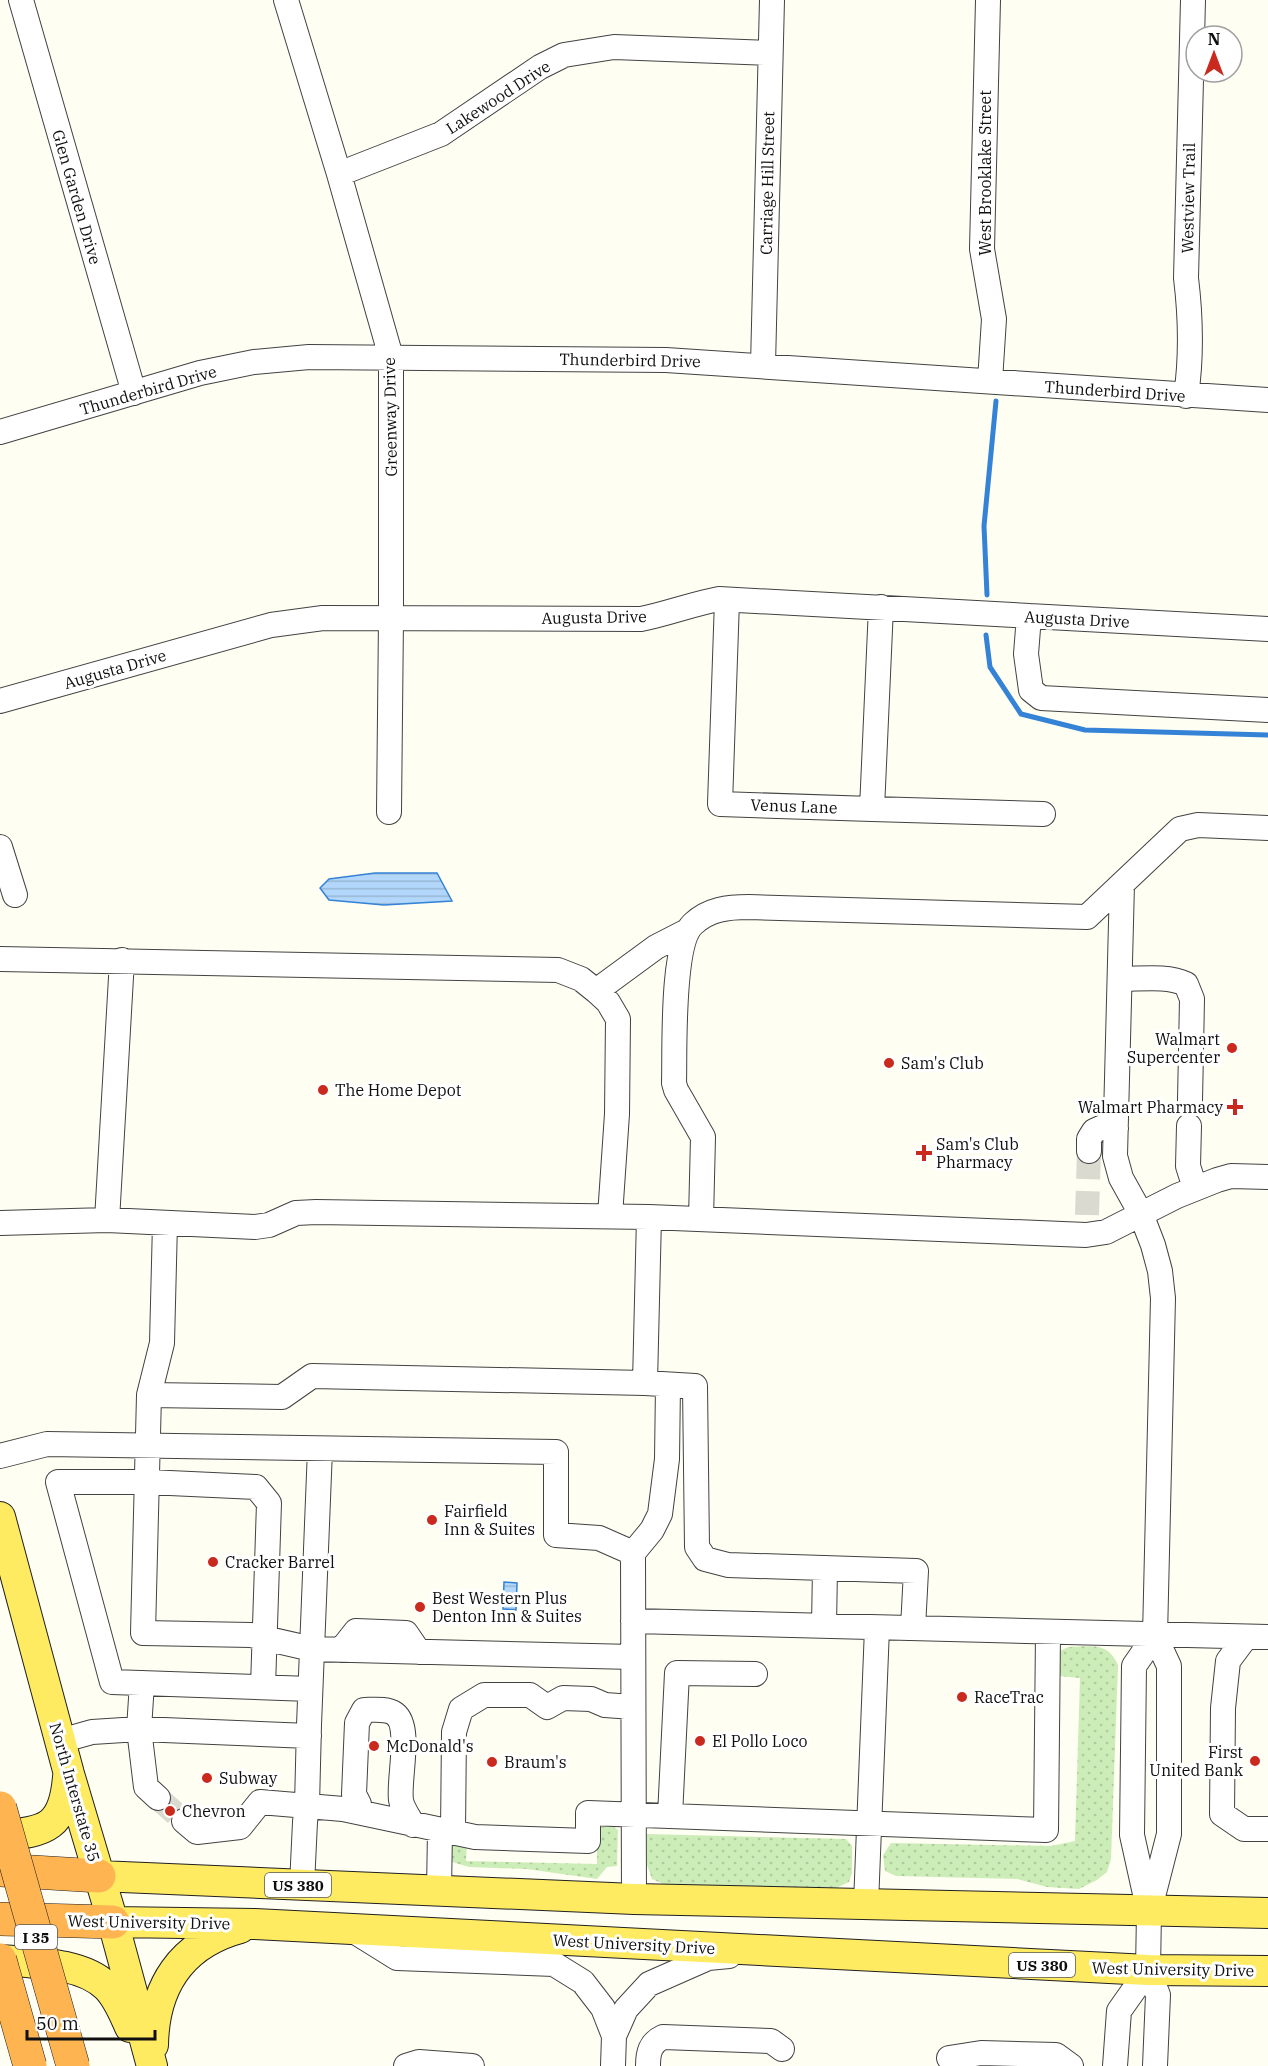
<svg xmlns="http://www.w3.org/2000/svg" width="1268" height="2066" viewBox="0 0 1268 2066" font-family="'IBM Plex Serif',serif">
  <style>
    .grass { fill: url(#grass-dots) }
    .water { fill: url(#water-rules); stroke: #3483d6; stroke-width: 1.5 }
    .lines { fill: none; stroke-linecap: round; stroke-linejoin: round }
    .stream { stroke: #3483d6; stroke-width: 5 }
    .minor-tunnel { stroke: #dbdad0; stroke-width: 24; stroke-dasharray: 24 12; stroke-linecap: butt }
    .minor-casing { stroke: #424242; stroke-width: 26 }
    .major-casing { stroke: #202020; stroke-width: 32 }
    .highway-casing { stroke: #202020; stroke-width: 34 }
    .minor { stroke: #fff; stroke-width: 24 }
    .major { stroke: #ffeb62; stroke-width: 30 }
    .highway { stroke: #fdb451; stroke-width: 33 }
    .highway-bridge-casing { stroke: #202020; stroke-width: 34; stroke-linecap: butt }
    .highway-bridge { stroke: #fdb451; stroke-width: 33 }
    .poi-dot { fill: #ca291d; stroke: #fff; stroke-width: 2 }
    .labels { text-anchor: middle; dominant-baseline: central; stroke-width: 6; stroke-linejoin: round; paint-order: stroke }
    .shield { fill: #fff; stroke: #575757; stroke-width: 1.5 }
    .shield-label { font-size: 15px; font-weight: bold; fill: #0f0f0f }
    .street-label { font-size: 16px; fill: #0f0f0f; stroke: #fff }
    .poi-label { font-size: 16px; fill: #0f0f0f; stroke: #fff; text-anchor: start }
  </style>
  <defs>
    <pattern id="grass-dots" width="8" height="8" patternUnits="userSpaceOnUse" patternTransform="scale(1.5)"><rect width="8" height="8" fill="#cdedb8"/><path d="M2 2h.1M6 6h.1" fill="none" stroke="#afca9d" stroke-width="1.8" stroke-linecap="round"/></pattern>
    <pattern id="water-rules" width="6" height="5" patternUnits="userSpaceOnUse" patternTransform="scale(1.5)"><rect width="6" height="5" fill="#b2d7fa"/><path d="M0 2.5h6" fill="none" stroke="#98b7d5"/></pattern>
  </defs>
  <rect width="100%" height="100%" fill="#fffef2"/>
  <path class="grass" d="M1068,1647c24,0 39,-6 50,18l-7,194 -4,13 -10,8 -18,9 -32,-2 -30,-8 -121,-3 -11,-5 -2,-16 8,-12 160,3 24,-5 5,-163 -21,-2 1,-25z
    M599,1827h15l4,3 -1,36 -10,1 -10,12 -70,-10 -58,-2 -17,-5 -4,-7v-11l19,-3 -1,20 131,3v-35z
    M647,1834l199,5 6,7v27l-3,9 -13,6 -168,-2 -16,-7 -5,-14z"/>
  <path class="water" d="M375,873h62l15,28 -68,4 -55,-5 -9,-12 9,-9z
    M504,1582l13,1 -1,27 -13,-1z"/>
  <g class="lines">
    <path class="stream" d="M987,595l-3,-69 12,-125
      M986,635l4,32 31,47 64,16 183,5"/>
    <path class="minor-tunnel" d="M1087,1215l2,-64
      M158,1798l26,23"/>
    <defs>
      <path id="minor" d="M21,0l113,393
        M286,0l53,174 52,183v261l-2,194
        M988,0l-6,249 12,70 -4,62
        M339,174l102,-40 99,-67 24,-12 50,-8 156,6
        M763,365l9,-365
        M1186,396c6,-41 5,-77 0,-118l7,-278
        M0,432l200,-59 54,-11 55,-5 357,3 602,40
        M727,600l-7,204 152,5 9,-202
        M1029,616l-3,38 5,36 10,8 227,12
        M0,701l271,-76 52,-7 318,1c26,-5 51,-15 78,-20l549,30
        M872,809l171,5
        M0,847l15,48
        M1122,884l-7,272 6,22 20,36 12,31 7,26 3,27 -8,338 14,30v168l-20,78
        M0,959l558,11 23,9 15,12 12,11 10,17 -1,95 -7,102
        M1121,979c20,0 46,-4 65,5l6,15 -2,102
        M596,991l60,-44 31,-16
        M1189,1126l-1,40 7,22
        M1089,1151v-12l5,-8 9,-4 13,1
        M649,1217l-4,166 50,3 2,161 8,12 23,6 188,6 -3,57
        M701,1219l2,-82 -27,-47 -2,-7c1,-32 -3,-139 19,-159 16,-15 35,-17 56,-17l338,10 93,-88 18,-4 70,3
        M107,1220l15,-260
        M0,1223l107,-3 148,7 14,-2 27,-12 20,-1 333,5 437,18 20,-3 71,-36 40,-16 14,-4 37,1
        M165,1223l-3,120 -13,52 -6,238 108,2 61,14 321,8
        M149,1395l133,2 30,-21 333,7
        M0,1456l47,-12 509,8v83l43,3 34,15
        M633,1621l635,16
        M824,1626l1,-58
        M1246,1637l-18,24 -5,47 -1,106 22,15h24
        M341,1650l15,-19 50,2 13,19
        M142,1683l-3,46 7,58 12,11
        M263,1687l6,-184 -13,-16 -108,-5h-90l54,200 198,7
        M60,1741l32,-9 47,-3 170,7
        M359,1812v-8l-5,-10 3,-71 7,-13c9,0 23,-2 31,4 17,13 3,66 6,86 1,8 8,17 12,25
        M670,1816l7,-143 78,1
        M184,1821l13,11 43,-5 20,-25 83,7 132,28 113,4v-28l458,17 2,-197
        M453,1832l1,-100 7,-23 23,-14h46l17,12 16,-9 28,1 14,6 28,2
        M302,1885l3,-63 2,-17 2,-80 11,-276
        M439,1891l1,-61
        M634,1899l-1,-346 19,-23 8,-16 7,-55 1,-74
        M866,1904l11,-276
        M352,1930l45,28 157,6 29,18 20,26 11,28
        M949,2058l32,-5 75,2 15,11
        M406,2066l13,-4 53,4
        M613,2066l1,-30 12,-27 23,-25 59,-26 21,-2
        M648,2066c0,-13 2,-23 15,-29l108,4 11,8
        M1115,2066l4,-55 29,-41
        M1155,2066l3,-71 -10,-25 1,-58 -17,-77 2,-169 21,-30"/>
      <path id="major" d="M0,1517l69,257 44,148 39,144
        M0,1835c47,-2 64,-9 68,-58
        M99,1876l535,23 634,14
        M113,1922l142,2 893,46 120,1
        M0,1960c33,3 82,2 107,27 11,11 17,27 23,40
        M153,2045c1,-59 28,-101 87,-117"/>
      <path id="highway" d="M0,1870l99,6
        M0,1919l113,3"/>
    </defs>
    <use href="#minor" class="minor-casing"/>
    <use href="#major" class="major-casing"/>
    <use href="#highway" class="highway-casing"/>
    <use href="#minor" class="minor"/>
    <use href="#major" class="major"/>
    <use href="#highway" class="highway"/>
    <defs>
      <path id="highway-bridge" d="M0,1808l73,258
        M0,1960l30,106"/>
    </defs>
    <use href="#highway-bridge" class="highway-bridge-casing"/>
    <use href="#highway-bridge" class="highway-bridge"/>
  </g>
  <g class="poi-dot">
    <circle cx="1232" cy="1048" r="6"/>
    <circle cx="889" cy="1063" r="6"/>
    <circle cx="323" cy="1090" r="6"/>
    <path d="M1232 1098h6v6h6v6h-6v6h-6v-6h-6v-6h6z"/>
    <path d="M921 1144h6v6h6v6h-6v6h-6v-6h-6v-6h6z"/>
    <circle cx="432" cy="1520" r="6"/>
    <circle cx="213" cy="1562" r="6"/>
    <circle cx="420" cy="1607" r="6"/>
    <circle cx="962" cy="1697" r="6"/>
    <circle cx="700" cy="1741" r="6"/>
    <circle cx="374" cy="1746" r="6"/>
    <circle cx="1255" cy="1761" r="6"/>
    <circle cx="492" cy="1762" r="6"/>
    <circle cx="207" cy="1778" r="6"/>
    <circle cx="170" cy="1811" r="6"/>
  </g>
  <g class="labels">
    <g class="shield">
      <rect x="265" y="1873" width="66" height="24" rx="4.5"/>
      <rect x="15" y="1925" width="42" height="24" rx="4.5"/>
      <rect x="1009" y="1953" width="66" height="24" rx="4.5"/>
    </g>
    <g class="shield-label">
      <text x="298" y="1885">US 380</text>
      <text x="36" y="1937">I 35</text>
      <text x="1042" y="1965">US 380</text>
    </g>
    <g class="street-label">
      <text transform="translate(498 97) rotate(-33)">Lakewood Drive</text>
      <text transform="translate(985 173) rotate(-90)">West Brooklake Street</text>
      <text transform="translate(767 183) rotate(-89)">Carriage Hill Street</text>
      <text transform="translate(77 197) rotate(74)">Glen Garden Drive</text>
      <text transform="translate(1188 198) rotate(-89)">Westview Trail</text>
      <text transform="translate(630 360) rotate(1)">Thunderbird Drive</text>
      <text transform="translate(148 390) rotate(-16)">Thunderbird Drive</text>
      <text transform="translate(1115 391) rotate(4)">Thunderbird Drive</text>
      <text transform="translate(390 417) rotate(-91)">Greenway Drive</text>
      <text transform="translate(594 617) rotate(-1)">Augusta Drive</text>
      <text transform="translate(1077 619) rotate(3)">Augusta Drive</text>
      <text transform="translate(115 669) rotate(-16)">Augusta Drive</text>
      <text transform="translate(794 806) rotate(2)">Venus Lane</text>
      <text transform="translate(75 1792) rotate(74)">North Interstate 35</text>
      <text transform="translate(149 1922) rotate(1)">West University Drive</text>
      <text transform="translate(634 1944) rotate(3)">West University Drive</text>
      <text transform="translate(1173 1969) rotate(1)">West University Drive</text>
    </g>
    <g class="poi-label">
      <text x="1220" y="1039" text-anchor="end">Walmart<tspan x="1220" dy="18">Supercenter</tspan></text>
      <text x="901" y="1063">Sam's Club</text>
      <text x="335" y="1090">The Home Depot</text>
      <text x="1223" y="1107" text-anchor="end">Walmart Pharmacy</text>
      <text x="936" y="1144">Sam's Club<tspan x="936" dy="18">Pharmacy</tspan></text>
      <text x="444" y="1511">Fairfield<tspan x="444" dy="18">Inn &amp; Suites</tspan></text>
      <text x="225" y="1562">Cracker Barrel</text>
      <text x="432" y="1598">Best Western Plus<tspan x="432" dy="18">Denton Inn &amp; Suites</tspan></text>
      <text x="974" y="1697">RaceTrac</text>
      <text x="712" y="1741">El Pollo Loco</text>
      <text x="386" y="1746">McDonald's</text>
      <text x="1243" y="1752" text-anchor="end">First<tspan x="1243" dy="18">United Bank</tspan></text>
      <text x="504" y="1762">Braum's</text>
      <text x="219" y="1778">Subway</text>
      <text x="182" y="1811">Chevron</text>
    </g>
  </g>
  <g transform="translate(1214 54)"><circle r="28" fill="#ffffff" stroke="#9f9f9f" stroke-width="1.5"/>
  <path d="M0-4.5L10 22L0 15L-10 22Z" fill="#ca291d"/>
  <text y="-9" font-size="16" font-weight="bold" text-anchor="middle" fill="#0f0f0f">N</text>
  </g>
  <path d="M27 2030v9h128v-9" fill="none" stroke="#0f0f0f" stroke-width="3"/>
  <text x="36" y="2030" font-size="18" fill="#0f0f0f" stroke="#ffffff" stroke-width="4.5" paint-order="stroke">50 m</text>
</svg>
